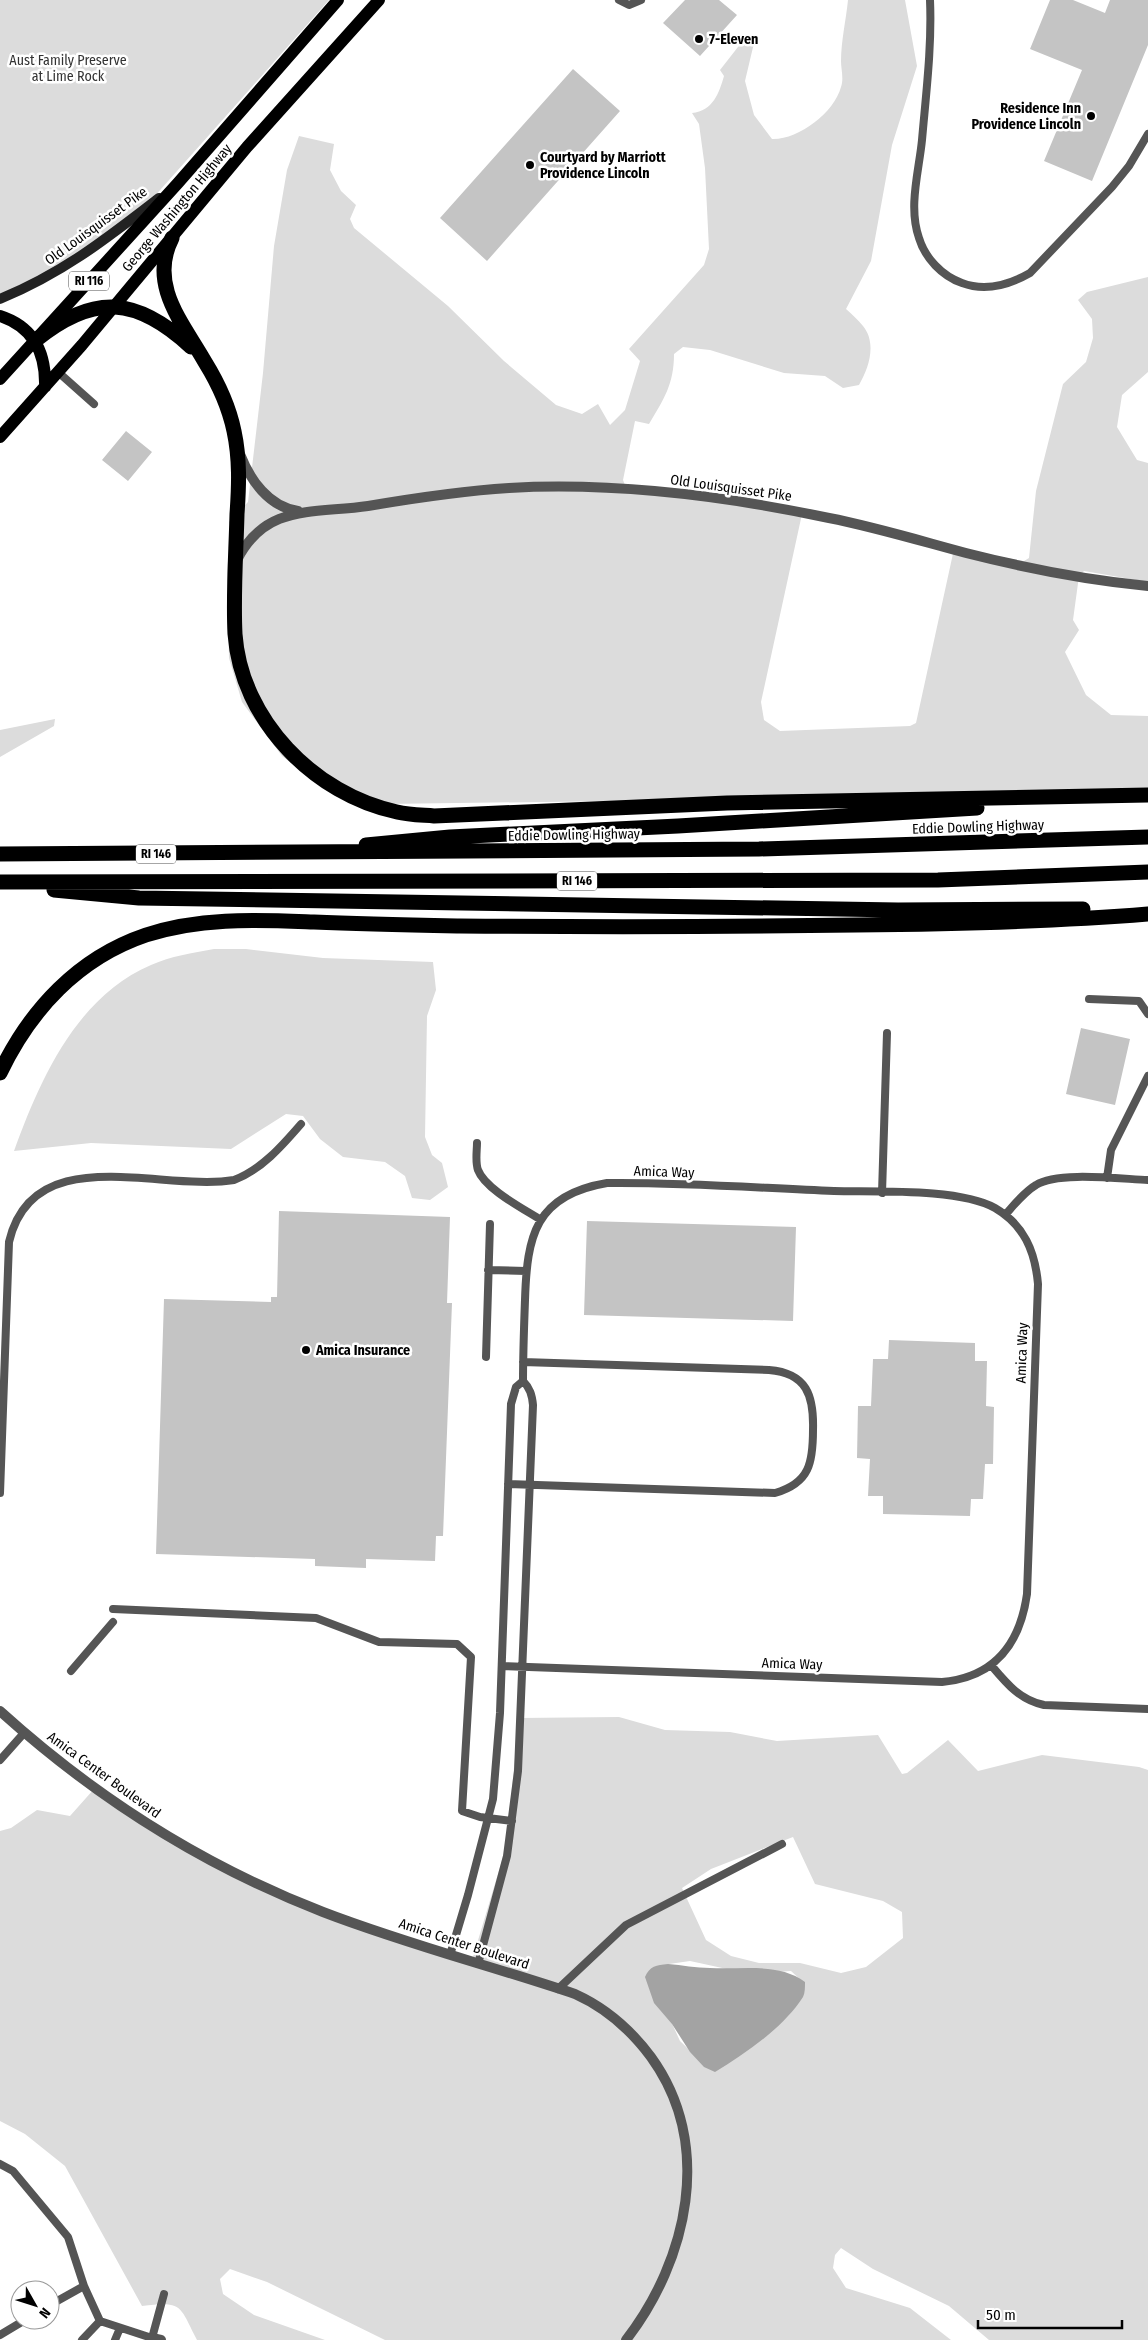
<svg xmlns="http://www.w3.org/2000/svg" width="1148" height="2340" viewBox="0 0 1148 2340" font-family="'Fira Sans Condensed',sans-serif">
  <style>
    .green { fill: #dcdcdc; fill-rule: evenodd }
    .water { fill: #a3a3a3 }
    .building { fill: #c4c4c4 }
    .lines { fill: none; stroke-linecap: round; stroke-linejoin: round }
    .lane { stroke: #555; stroke-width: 8 }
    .street { stroke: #555; stroke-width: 10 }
    .secondary { stroke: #222; stroke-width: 10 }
    .primary { stroke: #000; stroke-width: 12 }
    .highway { stroke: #000; stroke-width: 15 }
    .poi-dot { fill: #000; stroke: #fff; stroke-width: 2 }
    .labels { text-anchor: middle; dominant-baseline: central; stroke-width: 5; stroke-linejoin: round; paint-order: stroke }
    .shield { fill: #fff; stroke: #4c4c4c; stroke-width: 1 }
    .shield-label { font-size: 12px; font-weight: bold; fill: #000 }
    .poi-label { font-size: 14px; font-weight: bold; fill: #000; stroke: #fff; text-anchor: start }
    .park-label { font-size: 14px; fill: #333; stroke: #fff }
    .street-label { font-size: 14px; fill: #000; stroke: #fff }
  </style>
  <rect width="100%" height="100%" fill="#fff"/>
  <path class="green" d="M0,0h329l-184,207 -75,54 -70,34z
    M848,0h57l12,66 -25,79 -21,116 -25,48c6,5 12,11 17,17 14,17 6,42 -4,59l-16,3 -18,-12 -41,-3 -74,-23 -27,-3 -9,7c0,30 -10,45 -25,70l-14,-3 -12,59 2,5 177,29 -41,188 3,18 16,11 130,-5 6,-3 38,-174 70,12 5,-3 7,-67 27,-107 23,-22 7,-24 -1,-19 -14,-19 9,-8 61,-15v95l-26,23 -5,32 20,33 11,3v119l-64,-11 -5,5 -6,44 6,10 -14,22 21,43 25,20 37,1v78l-763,10 -66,-19 -37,-29 -40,-54 -13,-44 -2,-85 4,-46 -2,-5 19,-20 15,-129 11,-127 13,-76 12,-34 35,8 -4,26 11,21 15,14 -6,14 4,9 94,78 56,55 52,44 26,9 16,-10 12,21 15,-15 15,-49 -11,-12 75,-84 5,-16 -4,-81 -6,-44 -7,-11c21,-2 27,-20 32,-37l-4,-6 25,-32 9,5 -9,38 9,34 18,24c26,1 62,-26 69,-52 3,-8 0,-18 0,-26 0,-20 5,-41 7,-61z
    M55,719l-1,7 -54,31v-27z
    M214,949h32l77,9 110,4 3,28 -9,26 -2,121 7,18 10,8 6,24 -18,13 -18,-2 -7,-22 -20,-14 -42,-5 -23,-18 -17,-23 -17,-2 -55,35 -140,-6 -77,8c26,-71 62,-154 137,-186 20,-9 41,-12 63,-16z
    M619,1717l46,13 65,2 47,9 101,-6 24,39 5,-1 41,-33 30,31 64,-16 97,12 9,3v570h-159l-40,-34 -76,-37 -32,-21 -6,7 -2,13 13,20 64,20 41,32h-566l-118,-58 -37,-13 -10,10 3,15 31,21 71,25h-128c-18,-35 -14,-39 -55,-34l-77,-140 -40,-32 -25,-13v-290l11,-3 26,-18 33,6 24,-27 129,75 125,56 125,37 33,-110 13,-129zM793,1837l22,47 68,17 19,11 1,26 -37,29 -25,6 -41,-10h-41l-28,-7 -25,-16 -24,-52 29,-19zM690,1961l60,13 41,-3 14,13 -100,81 -25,-24 -27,-59 16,-18z"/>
  <path class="water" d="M668,1964c14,1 28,4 42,4 31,2 69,-6 95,14 0,5 0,11 -2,15 -20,31 -57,56 -88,75l-11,-5 -14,-15 -18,-28 -18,-21 -9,-26c5,-11 11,-12 23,-13z"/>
  <path class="building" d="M685,0h34l18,15 -37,41 -37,-33z
    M1050,0h23l32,13 5,-13h38v45l-56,136 -48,-20 38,-91 -52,-21z
    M573,69l47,42 -133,150 -47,-43z
    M126,431l26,21 -24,29 -26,-21z
    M1081,1028l49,11 -15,66 -49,-11z
    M279,1211l171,6 -3,86h5l-9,233h-7l-1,25 -69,-2v9l-51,-2v-7l-159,-5 8,-255 107,3v-5h6z
    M587,1221l209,6 -3,94 -209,-6z
    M889,1340l86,3v18h12l-1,45 8,1 -1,57h-8l-2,35h-12l-1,17 -87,-2v-18h-15l2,-37 -13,-1 1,-52h13l2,-47h15z"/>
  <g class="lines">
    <path class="lane" d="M619,0l10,5 12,-5
      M930,0c2,46 -4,94 -8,140 -3,31 -14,67 -3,98 6,20 23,38 43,45 24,9 47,2 68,-10l82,-86 17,-21 19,-32
      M58,372l36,32
      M1089,999l50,2 9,13
      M477,1143c0,8 -2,19 1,27 7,19 46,39 63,50
      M1107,1178l4,-28 37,-74
      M882,1193l5,-160
      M1005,1215c9,-10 19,-23 31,-30 21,-14 85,-6 112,-5
      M488,1270l38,1
      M486,1357l4,-133
      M508,1484l267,9c35,-10 38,-31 38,-63 1,-34 -6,-57 -44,-60l-246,-8
      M0,1493l9,-251c24,-103 152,-50 225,-62 27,-10 48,-34 67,-56
      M113,1609l203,9 63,24 78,2 14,13 -9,154 18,6 32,4
      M991,1665c16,19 29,35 53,40l104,4
      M71,1671l42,-49
      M0,1760l24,-27
      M450,1955l18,-60 25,-96 7,-86 11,-309 5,-17 7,-6c0,-27 1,-54 2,-81 2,-64 10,-105 82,-117 76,-1 152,5 227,8 42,1 126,-3 161,17 29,17 40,43 43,76l-11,310c-7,50 -32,83 -85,88l-440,-16
      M478,1964l29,-108 11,-85 15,-366c-1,-10 -3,-17 -10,-24
      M558,1989l68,-64 156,-81
      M0,2164l13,7 55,66 16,49 16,35 52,17 12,-44
      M50,2305l34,-19
      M0,2335l25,-15
      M82,2340l18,-19
      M115,2340l5,-12"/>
    <path class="street" d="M240,454c10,26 29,53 58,57
      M237,560c29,-57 77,-46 131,-54 47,-8 94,-15 141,-18 106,-6 216,8 320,30 46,9 92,23 137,35 59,15 121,27 182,33
      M0,1711c95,86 204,155 323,201 83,32 169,54 252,82 31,14 56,36 76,63 63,87 37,203 -25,283
      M152,2340v-2l9,2"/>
    <path class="secondary" d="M0,299c63,-26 106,-60 159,-101"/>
    <path class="primary" d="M0,316c34,11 46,37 45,71
      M0,379l178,-196 160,-183
      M0,437l82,-92 165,-198 132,-147"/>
    <path class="highway" d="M172,238c-24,47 11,85 33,124 13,21 24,45 29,69 6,28 5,55 3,83 -1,40 -4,80 -2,120 6,86 80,161 162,178 12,3 25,3 37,4l293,-13 421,-8
      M36,340c58,-47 101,-43 155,7
      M366,845l84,-8 228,-11 299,-18
      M0,854l759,-5 389,-12
      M0,882l938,-2 210,-8
      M54,890l85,8 759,12 185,-1
      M0,1073c30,-63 78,-115 146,-138 55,-18 111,-15 168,-13 49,2 98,3 146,4 132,1 264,1 396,-1 98,-1 195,-3 292,-11"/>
  </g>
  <g class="poi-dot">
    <circle cx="699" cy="39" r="5"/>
    <circle cx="1091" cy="116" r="5"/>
    <circle cx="530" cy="165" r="5"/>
    <circle cx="306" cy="1350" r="5"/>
  </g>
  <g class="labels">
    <g class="shield">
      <rect x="69" y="271.5" width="40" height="19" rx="4"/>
      <rect x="136" y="844.5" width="40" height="19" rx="4"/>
      <rect x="557" y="871.5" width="40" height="19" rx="4"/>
    </g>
    <g class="shield-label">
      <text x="89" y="281">RI 116</text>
      <text x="156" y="854">RI 146</text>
      <text x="577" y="881">RI 146</text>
    </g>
    <g class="poi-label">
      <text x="709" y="39">7-Eleven</text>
      <text x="1081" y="108" text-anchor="end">Residence Inn<tspan x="1081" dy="16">Providence Lincoln</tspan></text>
      <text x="540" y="157">Courtyard by Marriott<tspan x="540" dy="16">Providence Lincoln</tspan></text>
      <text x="316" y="1350">Amica Insurance</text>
    </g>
    <g class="park-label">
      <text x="68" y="60">Aust Family Preserve<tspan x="68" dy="16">at Lime Rock</tspan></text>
    </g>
    <g class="street-label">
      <text transform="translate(177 208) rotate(-50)">George Washington Highway</text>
      <text transform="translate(96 226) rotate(-36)">Old Louisquisset Pike</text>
      <text transform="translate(731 488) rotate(8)">Old Louisquisset Pike</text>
      <text transform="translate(978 827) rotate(-2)">Eddie Dowling Highway</text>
      <text transform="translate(574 835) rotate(-1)">Eddie Dowling Highway</text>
      <text transform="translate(664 1172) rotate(2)">Amica Way</text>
      <text transform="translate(1022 1353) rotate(-88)">Amica Way</text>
      <text transform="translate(792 1664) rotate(2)">Amica Way</text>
      <text transform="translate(104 1775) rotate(36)">Amica Center Boulevard</text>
      <text transform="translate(464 1944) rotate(18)">Amica Center Boulevard</text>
    </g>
  </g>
  <g transform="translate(35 2305) rotate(129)"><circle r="24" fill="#ffffff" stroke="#999999"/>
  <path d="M0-4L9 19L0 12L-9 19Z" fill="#000000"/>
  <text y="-8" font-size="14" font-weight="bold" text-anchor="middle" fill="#000000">N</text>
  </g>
  <path d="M978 2320v8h144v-8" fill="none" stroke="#000000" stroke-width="2.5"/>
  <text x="986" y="2320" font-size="15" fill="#000000" stroke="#ffffff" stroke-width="4" paint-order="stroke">50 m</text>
</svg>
